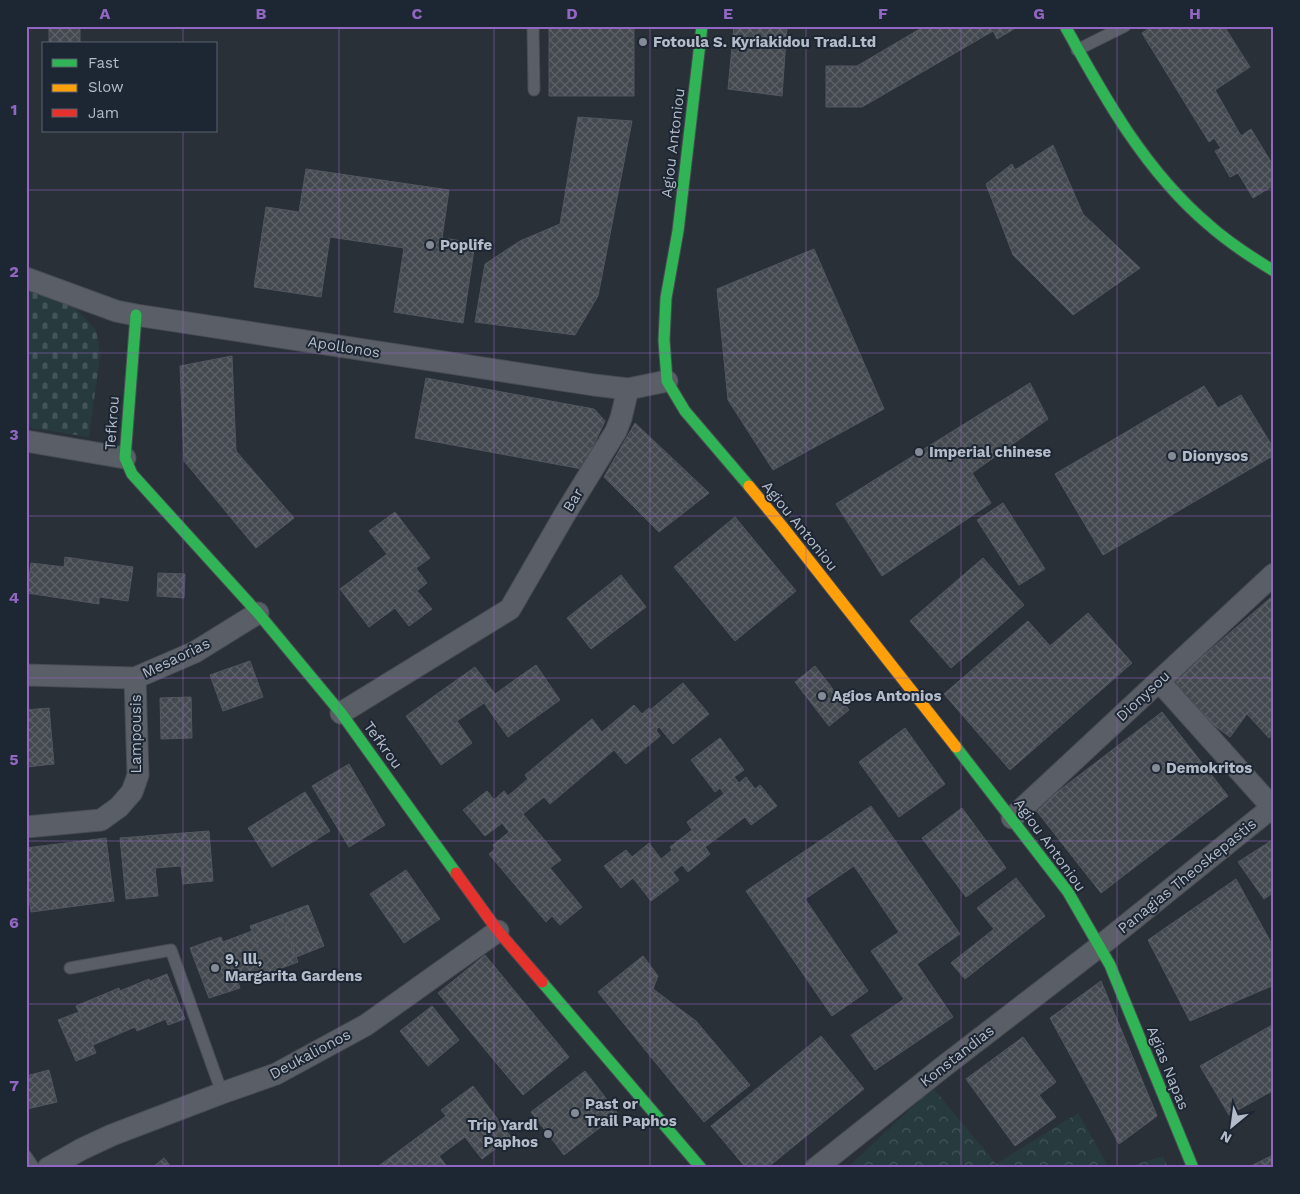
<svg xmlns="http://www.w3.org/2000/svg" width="1300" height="1194" viewBox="0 0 1300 1194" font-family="'Work Sans',sans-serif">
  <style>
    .cemetery { fill: url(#cemetery-stones) }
    .park { fill: url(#park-crowns) }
    .building { fill: url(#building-cross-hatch); stroke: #52575f }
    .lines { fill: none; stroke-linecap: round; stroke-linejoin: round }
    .lane-casing { stroke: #484c53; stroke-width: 13 }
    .street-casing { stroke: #484c53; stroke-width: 23 }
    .fast-casing { stroke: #484c53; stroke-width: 13 }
    .slow-casing { stroke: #484c53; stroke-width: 13 }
    .jam-casing { stroke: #484c53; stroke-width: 13 }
    .lane { stroke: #5a5e66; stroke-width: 11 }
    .street { stroke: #5a5e66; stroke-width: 21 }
    .fast { stroke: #30b455; stroke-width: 11 }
    .slow { stroke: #ff9f0a; stroke-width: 11 }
    .jam { stroke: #e5322d; stroke-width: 11 }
    .grid { fill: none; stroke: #9266c3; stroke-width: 1; stroke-opacity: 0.55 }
    .poi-dot { fill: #848b96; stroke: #1d2633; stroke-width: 2 }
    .labels { text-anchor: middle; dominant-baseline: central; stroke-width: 4; stroke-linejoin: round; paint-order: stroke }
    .poi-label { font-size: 15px; font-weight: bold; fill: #b4bcc9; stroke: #1d2633; text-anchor: start }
    .street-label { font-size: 15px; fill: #b4bcc9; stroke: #1d2633 }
    .neatline { fill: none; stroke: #9266c3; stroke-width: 2 }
    .grid-label { font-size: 16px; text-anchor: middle; font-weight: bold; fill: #9266c3 }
  </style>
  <defs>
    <pattern id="cemetery-stones" width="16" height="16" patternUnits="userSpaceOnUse" patternTransform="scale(1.25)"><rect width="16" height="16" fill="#273a3e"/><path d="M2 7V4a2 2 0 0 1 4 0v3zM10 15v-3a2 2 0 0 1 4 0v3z" fill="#445559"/></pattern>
    <pattern id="park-crowns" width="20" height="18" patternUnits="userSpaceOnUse" patternTransform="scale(1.25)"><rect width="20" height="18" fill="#273a3e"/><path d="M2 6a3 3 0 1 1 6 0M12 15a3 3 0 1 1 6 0" fill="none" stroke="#445559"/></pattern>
    <pattern id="building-cross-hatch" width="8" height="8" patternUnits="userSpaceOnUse" patternTransform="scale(1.25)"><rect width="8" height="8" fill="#444950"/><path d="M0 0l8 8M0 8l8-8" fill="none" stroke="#5d6168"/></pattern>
  </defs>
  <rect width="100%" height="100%" fill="#2a3038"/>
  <path class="cemetery" d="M26,289l48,18 22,23 4,25 -11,82 -63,-10z"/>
  <path class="park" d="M933,1088l63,76 82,-51 31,55h-262z
    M1163,1156l5,12h-44z"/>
  <path class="building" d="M49,26h31v18h-31z
    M549,26h85v70h-85z
    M734,26h53l-5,70 -54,-7z
    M925,26h94l-22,13 -4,-8 -131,76h-36v-41h31z
    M1153,26h71l26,41 -35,23 26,46 10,-7 23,38v18l-21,13 -15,-25 -8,4 -15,-26 6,-3 -7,-10 -5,4 -67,-109z
    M578,117l54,4 -34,175 -23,39 -100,-13 10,-58 35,-23 40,-17z
    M1053,145l30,69 57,54 -67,47 -60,-60 -27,-71 26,-20 3,6z
    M306,169l143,21 -7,48 33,5 -12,80 -69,-11 10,-64 -74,-11 -9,60 -67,-10 12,-80 33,5z
    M814,249l70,160 -111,61 -45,-70 -11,-111z
    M232,356l4,95 58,67 -38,30 -72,-87 -4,-95z
    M426,378l168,31 11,12 -23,48 -167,-31z
    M1030,383l18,36 -76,54 19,30 -109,73 -46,-72z
    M1204,386l14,22 23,-13 33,54v6l-171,100 -48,-81z
    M635,423l74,70 -50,39 -55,-55z
    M1003,503l42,66 -26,16 -42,-65z
    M395,512l35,46 -14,10 11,15 -10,8 15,18 -23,17 -14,-18 -26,19 -29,-38 47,-35 -18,-23z
    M735,517l61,74 -61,50 -61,-74z
    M65,557l68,10 -5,34 -29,-4v7l-72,-11 4,-30 33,4z
    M983,558l41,47 -73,63 -41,-47z
    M158,573l27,1 -1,24 -27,-2z
    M621,575l25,32 -55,42 -24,-31z
    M1274,595v138l-5,5 -22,-24 -17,23 -38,-28 -17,-29z
    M1088,613l44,50 -122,107 -66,-76 84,-73 22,25z
    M250,661l13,36 -40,14 -13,-36z
    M536,665l24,35 -52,37 -24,-34 -27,18 15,22 -31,22 -35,-49 69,-49 20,27z
    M815,666l34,44 -20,16 -34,-44z
    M683,683l26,31 -36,30 -14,-17 -3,3 4,6 -34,28 -12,-14 -64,54 -6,-7 -21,17 38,46 -11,8 32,39 -22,18 -8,-9 -6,6 -57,-68 6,-5 -2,-4 16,-13 -7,-9 -17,13 -22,-26 24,-19 7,9 10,-9 4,5 20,-17 -3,-4 67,-56 10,13 32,-27 8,9 7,-6 1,2z
    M191,697l1,41 -31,1 -1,-41z
    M49,708l5,56 -28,3v-57z
    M1162,712l66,84 -127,97 -66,-84z
    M905,728l40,56 -46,33 -40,-55z
    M720,738l24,32 -10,7 5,6 7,-6 9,12 5,-4 17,21 -26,19 -6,-8 -40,30 5,7 -22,18 -6,-7 -9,7 6,8 -28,21 -18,-23 -12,10 -17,-22 22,-16 6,7 17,-14 12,16 11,-9 -2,-3 22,-17 -5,-8 37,-28 -4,-6 -5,4 -24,-32z
    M349,764l36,61 -36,22 -37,-61z
    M305,792l25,39 -58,36 -24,-39z
    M871,806l89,128 -43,30 36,53 -78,53 -24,-35 53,-36 -33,-48 28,-19 -45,-66 -49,33 63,92 -36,25 -86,-125z
    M962,808l44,60 -40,29 -44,-59z
    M209,831l4,50 -30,3 -2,-18 -26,2 3,28 -32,3 -6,-61z
    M106,838l8,63 -83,11 -5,-37v-27z
    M1274,839v53l-10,7 -26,-37z
    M406,870l34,49 -36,24 -34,-49z
    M1016,878l29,38 -80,63 -14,-16 43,-34 -17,-21z
    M1236,879l38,69v37l-84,36 -42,-81z
    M308,905l16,41 -28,11 -15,-42z
    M281,915l17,47 -30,11 -18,-47z
    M252,931l15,39 -30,10 -14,-38z
    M221,937l19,51 -31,10 -19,-50z
    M485,955l84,102 -46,38 -85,-102z
    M643,956l15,20 -5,13 43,32 54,64 -46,37 -106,-130z
    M167,974l18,45 -17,6 -18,-44z
    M149,979l17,40 -29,12 -17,-40z
    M1101,981l56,135 -38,28 -69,-126z
    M119,988l16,39 -42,18 -17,-39z
    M432,1006l27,34 -31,26 -28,-35z
    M79,1012l17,41 -20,8 -18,-41z
    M1274,1024v66l-45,25 -29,-49z
    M821,1036l43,53 -97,79h-21l-35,-42z
    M1023,1037l33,45 -17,13 17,22 -41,29 -49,-67z
    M49,1070l8,32 -30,7 -1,-33z
    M585,1071l33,43 -54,41 -33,-43z
    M473,1086l38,51 -29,22 -17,-22 -26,19 9,12h-72l70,-52 -5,-6z
    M1271,1156l3,5v7h-27z
    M164,1158l8,10h-20z"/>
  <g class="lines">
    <defs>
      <path id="lane" d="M533,26l1,64
        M1077,50l48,-24
        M70,968l101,-18 51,143
        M26,1156l8,12"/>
      <path id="street" d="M26,278l90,33 20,4 458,70 34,4 39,-8
        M26,441l99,17
        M26,675l109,3 60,-26 63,-39
        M1159,681l113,126
        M341,713l169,-104 55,-95 51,-83 5,-13 7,-29
        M1012,818l262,-244
        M26,827l75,-7 18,-13 13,-15 6,-17 -3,-97
        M48,1168l34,-19 30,-14 110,-42 54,-19 90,-49 132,-94
        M816,1168l127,-101 157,-121 174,-140"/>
      <path id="fast" d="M702,26l-24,205 -12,67 -2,42 3,41 18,30 64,75
        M1065,26c39,71 81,146 144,199 20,18 42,32 65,46
        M136,315l-11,143 7,16 126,139 83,100 115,160
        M956,747l112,145 42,73 83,203
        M542,982l159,186"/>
      <path id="slow" d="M749,486l33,40 174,221"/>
      <path id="jam" d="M456,873l42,58 44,51"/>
    </defs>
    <use href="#lane" class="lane-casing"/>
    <use href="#street" class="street-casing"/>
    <use href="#fast" class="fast-casing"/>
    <use href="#slow" class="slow-casing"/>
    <use href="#jam" class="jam-casing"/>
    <use href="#lane" class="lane"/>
    <use href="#street" class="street"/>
    <use href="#fast" class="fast"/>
    <use href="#slow" class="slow"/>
    <use href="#jam" class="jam"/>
  </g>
  <path class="grid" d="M183,26v18M339,26v1142M494,26v1142M650,26v1142M806,26v1142M961,26v1142M1117,26v1142M183,131v1037M26,190h1248M26,353h1248M26,516h1248M26,678h1248M26,841h1248M26,1004h1248"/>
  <g class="poi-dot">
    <circle cx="643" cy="42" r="5"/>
    <circle cx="430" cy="245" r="5"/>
    <circle cx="919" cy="452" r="5"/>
    <circle cx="1172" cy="456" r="5"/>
    <circle cx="822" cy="696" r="5"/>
    <circle cx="1156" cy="768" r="5"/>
    <circle cx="215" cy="968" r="5"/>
    <circle cx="575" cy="1113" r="5"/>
    <circle cx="548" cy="1134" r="5"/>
  </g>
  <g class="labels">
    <g class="poi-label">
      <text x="653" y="42">Fotoula S. Kyriakidou Trad.Ltd</text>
      <text x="440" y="245">Poplife</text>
      <text x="929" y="452">Imperial chinese</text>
      <text x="1182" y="456">Dionysos</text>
      <text x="832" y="696">Agios Antonios</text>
      <text x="1166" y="768">Demokritos</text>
      <text x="225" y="959">9, lll,<tspan x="225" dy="17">Margarita Gardens</tspan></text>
      <text x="585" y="1104">Past or<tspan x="585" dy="17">Trail Paphos</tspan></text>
      <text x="538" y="1125" text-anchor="end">Trip Yardl<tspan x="538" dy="17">Paphos</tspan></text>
    </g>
    <g class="street-label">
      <text transform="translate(673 143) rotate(-83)">Agiou Antoniou</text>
      <text transform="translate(344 347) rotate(9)">Apollonos</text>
      <text transform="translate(112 423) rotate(-86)">Tefkrou</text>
      <text transform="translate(573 500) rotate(-59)">Bar</text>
      <text transform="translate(800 526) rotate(51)">Agiou Antoniou</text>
      <text transform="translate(176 658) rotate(-26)">Mesaorias</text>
      <text transform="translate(1143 696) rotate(-43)">Dionysou</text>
      <text transform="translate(136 734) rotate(-90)">Lampousis</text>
      <text transform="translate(383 745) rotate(54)">Tefkrou</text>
      <text transform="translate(1050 845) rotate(54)">Agiou Antoniou</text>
      <text transform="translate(1187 876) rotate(-39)">Panagias Theoskepastis</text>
      <text transform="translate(310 1054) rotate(-28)">Deukalionos</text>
      <text transform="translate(957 1056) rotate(-38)">Konstandias</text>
      <text transform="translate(1168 1068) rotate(68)">Agias Napas</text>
    </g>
  </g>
  <rect width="1300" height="1194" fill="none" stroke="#1d2633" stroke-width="55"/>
  <rect x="42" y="42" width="175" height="90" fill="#1d2633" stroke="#59626f"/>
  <rect x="52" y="59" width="25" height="8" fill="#30b455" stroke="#59626f"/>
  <text x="88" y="68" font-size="15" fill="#b4bcc9">Fast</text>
  <rect x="52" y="84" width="25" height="8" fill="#ff9f0a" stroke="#59626f"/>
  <text x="88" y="92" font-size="15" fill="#b4bcc9">Slow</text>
  <rect x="52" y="109" width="25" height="8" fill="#e5322d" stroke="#59626f"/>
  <text x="88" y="118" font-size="15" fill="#b4bcc9">Jam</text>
  <g transform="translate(1232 1126) rotate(209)" stroke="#1d2633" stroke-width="4" paint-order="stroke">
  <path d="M0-4L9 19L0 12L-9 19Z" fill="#b4bcc9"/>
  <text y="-8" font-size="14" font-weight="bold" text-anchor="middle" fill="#b4bcc9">N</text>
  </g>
  <rect x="28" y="28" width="1244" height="1138" class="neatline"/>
  <g class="grid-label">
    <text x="105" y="19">A</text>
    <text x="261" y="19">B</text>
    <text x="417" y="19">C</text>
    <text x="572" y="19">D</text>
    <text x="728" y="19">E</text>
    <text x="883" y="19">F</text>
    <text x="1039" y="19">G</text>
    <text x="1195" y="19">H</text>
    <text x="14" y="115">1</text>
    <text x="14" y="277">2</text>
    <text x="14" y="440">3</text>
    <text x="14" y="603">4</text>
    <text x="14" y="765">5</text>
    <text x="14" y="928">6</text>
    <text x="14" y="1091">7</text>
  </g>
</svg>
